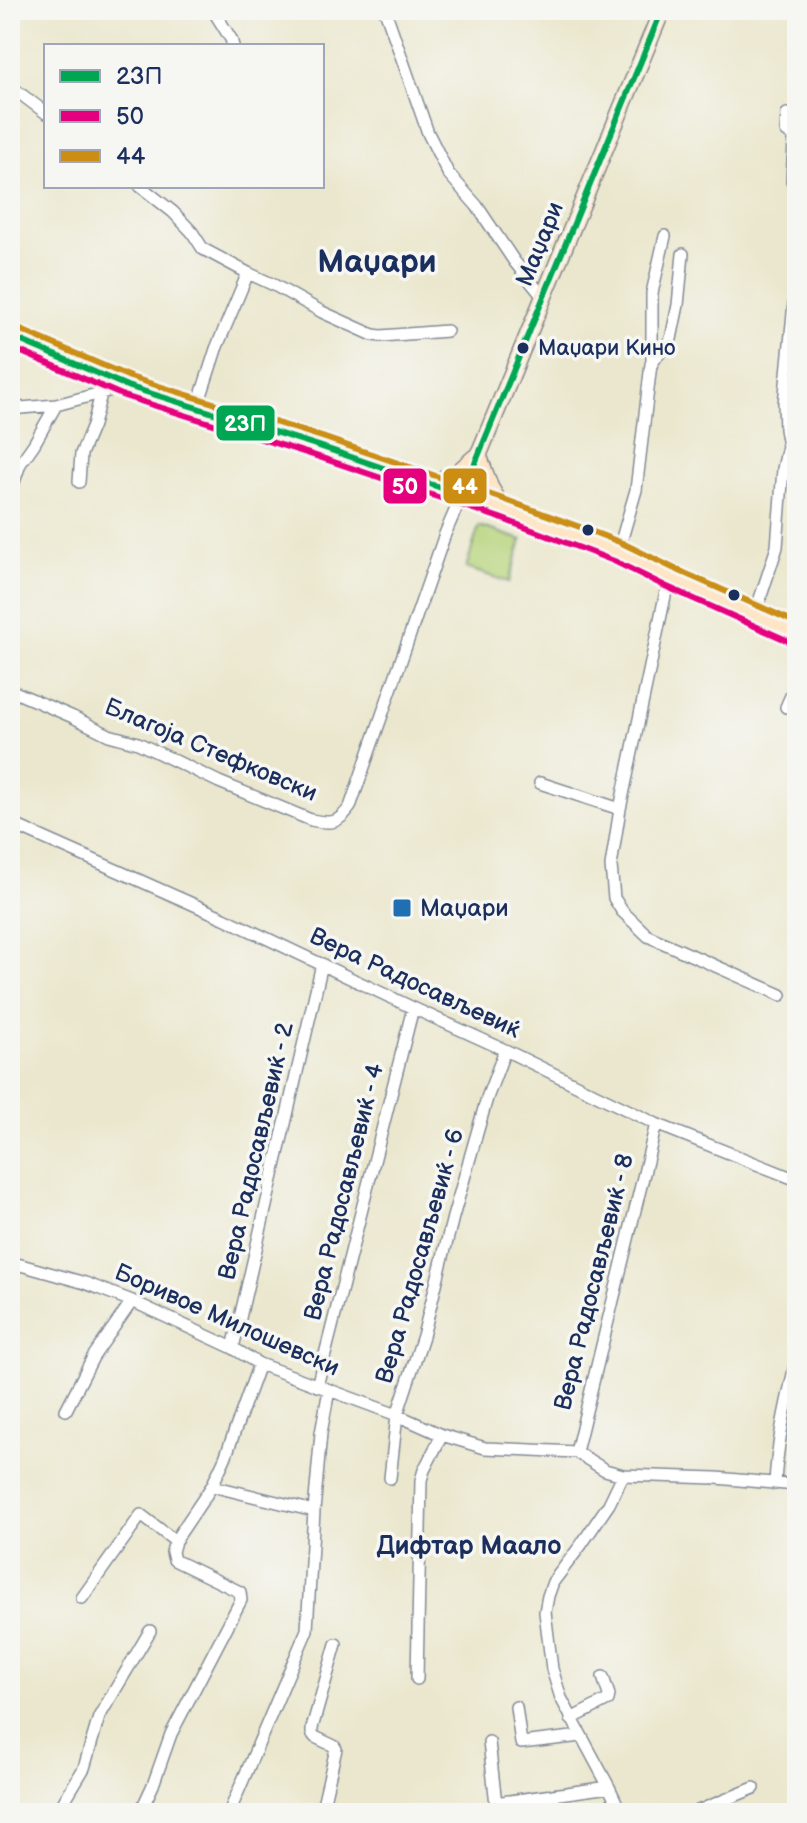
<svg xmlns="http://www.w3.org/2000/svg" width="807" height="1823" viewBox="0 0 807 1823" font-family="'Balsamiq Sans',sans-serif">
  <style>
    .green { fill: #b6d47b; stroke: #68826c; stroke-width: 2 }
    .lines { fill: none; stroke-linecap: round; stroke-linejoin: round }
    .street-casing { stroke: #838b96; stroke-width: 14 }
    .secondary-casing { stroke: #838b96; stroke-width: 19 }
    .street { stroke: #fff; stroke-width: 11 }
    .secondary { stroke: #fde5c5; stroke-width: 16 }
    .bus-1-casing { stroke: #f6f6f2; stroke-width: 12 }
    .bus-2-casing { stroke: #f6f6f2; stroke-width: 12 }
    .bus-3-casing { stroke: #f6f6f2; stroke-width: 12 }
    .bus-1 { stroke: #00a651; stroke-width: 6 }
    .bus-2 { stroke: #e5007d; stroke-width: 6 }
    .bus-3 { stroke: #cb8e13; stroke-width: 6 }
    .bus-dot { fill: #1b2f5e; stroke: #f6f6f2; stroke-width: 3 }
    .poi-dot { fill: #1f6fb2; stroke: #f6f6f2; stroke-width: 3 }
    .labels { text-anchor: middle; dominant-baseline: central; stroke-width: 7; stroke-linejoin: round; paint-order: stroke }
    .bus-label { font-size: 22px; fill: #1b2f5e; stroke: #f6f6f2; text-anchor: start }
    .street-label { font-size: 24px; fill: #1b2f5e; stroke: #f6f6f2 }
    .poi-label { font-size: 24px; fill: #1b2f5e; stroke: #f6f6f2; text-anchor: start }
    .neighbourhood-label { font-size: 26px; font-weight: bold; fill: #1b2f5e; stroke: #f6f6f2 }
    .district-label { font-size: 32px; font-weight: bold; fill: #1b2f5e; stroke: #f6f6f2 }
    .line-badge { stroke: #f6f6f2; stroke-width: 3 }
    .badge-label { font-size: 22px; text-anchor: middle; font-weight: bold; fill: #fff }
  </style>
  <rect width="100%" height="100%" fill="#f6f6f2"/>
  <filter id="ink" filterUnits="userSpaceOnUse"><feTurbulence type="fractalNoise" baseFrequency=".0125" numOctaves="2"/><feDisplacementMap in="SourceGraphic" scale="16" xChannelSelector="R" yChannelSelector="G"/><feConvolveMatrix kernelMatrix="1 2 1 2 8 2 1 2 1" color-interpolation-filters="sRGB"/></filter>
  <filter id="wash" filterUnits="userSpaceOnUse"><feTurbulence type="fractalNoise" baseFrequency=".006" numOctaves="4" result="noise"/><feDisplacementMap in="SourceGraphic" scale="32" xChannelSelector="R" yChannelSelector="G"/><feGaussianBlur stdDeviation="1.8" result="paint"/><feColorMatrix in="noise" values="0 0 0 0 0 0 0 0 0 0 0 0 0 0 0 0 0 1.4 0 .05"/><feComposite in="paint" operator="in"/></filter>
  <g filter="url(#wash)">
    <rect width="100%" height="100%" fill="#ebe7ce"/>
    <path class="green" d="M479,526l43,14 -13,42 -43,-14z"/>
  </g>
  <g filter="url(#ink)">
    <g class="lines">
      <defs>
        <path id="street" d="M213,10l18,29 2,7
          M385,10l43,123 20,40 29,33 37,55 30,37
          M10,86l36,27
          M787,114l-1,17 7,5 1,5 -2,40 5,6
          M140,186l33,26 19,20 11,17 45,24 26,12 48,27 51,23 8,1 66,-5
          M652,364v-71l13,-57
          M197,408l19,-59 32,-76
          M10,409l46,-4 71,-19
          M79,482l2,-28 12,-29 8,-31
          M10,494l10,-30 14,-20 22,-39
          M618,552l18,-62 15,-126 20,-25 7,-34 5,-51
          M669,577l-49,232 -9,57 3,32 8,13 26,25 133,59
          M755,614l22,-67 6,-78 5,-23 -3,-17 -1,-25 12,-121
          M10,690l63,27 36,18 29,8 81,39 92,38c20,4 27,4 39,-13l95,-273 17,-39
          M786,707l8,-18 3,-2
          M540,783l80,26
          M10,823l214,95 189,90 92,42 151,74 141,56
          M10,842l5,-17
          M10,1262l75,21 47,18 101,47 26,16 138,51 45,20 43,13 91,4 29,18 18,5 93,3 81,7
          M233,1348l89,-384
          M317,1386l96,-378
          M66,1410l27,-53 39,-56
          M576,1452l80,-328
          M390,1478l7,-63 26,-79 30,-119 34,-119 18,-48
          M775,1484c2,-44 13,-86 22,-128
          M212,1486l102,25
          M82,1598l59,-83 34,26
          M417,1679l4,-199 3,-10 18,-35
          M516,1707l5,36 60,-7
          M571,1719l37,-19 1,-5 -6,-18
          M489,1742l8,71
          M495,1803l114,-16
          M57,1813l27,-45 15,-51 51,-86
          M140,1813l13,-28 18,-51 70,-134 -1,-8 -66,-32 -2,-8 3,-11 37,-55 13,-28 34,-94
          M229,1813l78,-183 7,-119 7,-78 8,-43
          M321,1813l15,-64 -2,-3 -19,-9 -3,-4v-5l24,-84
          M621,1813l-12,-26 -48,-89 -9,-29 -7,-57 3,-16 5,-14 28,-37 28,-41 14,-29
          M693,1813l61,-25"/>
        <path id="secondary" d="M10,336l35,16 82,34 192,60 184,63 81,30 34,13 51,25 128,57
          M478,454l12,33 13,22
          M429,484l28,-11 17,-15
          M462,495l200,-485"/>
      </defs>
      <use href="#street" class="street-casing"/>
      <use href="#secondary" class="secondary-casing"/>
      <use href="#street" class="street"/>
      <use href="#secondary" class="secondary"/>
      <defs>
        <path id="bus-1" d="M10,336l117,50 192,60 143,49 200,-485"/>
        <path id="bus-2" d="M10,347l114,49 192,60 184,62 80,30 34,13 51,25 128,57"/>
        <path id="bus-3" d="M14,327l116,50 192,60 184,63 82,30 34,13 51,25 124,55"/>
      </defs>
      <use href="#bus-1" class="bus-1-casing"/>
      <use href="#bus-2" class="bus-2-casing"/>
      <use href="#bus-3" class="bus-3-casing"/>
      <use href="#bus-1" class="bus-1"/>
      <use href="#bus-2" class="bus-2"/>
      <use href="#bus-3" class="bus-3"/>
    </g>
  </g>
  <g class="bus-dot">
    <circle cx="523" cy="348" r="7"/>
    <circle cx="588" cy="530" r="7"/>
    <circle cx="734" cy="595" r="7"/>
  </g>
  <rect class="poi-dot" x="392" y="898" width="20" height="20" rx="4"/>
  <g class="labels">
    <g class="bus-label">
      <text x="538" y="348">Маџари Кино</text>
    </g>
    <g class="street-label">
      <text transform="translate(540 244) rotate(-68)">Маџари</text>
      <text transform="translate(211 750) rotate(23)">Благоја Стефковски</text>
      <text transform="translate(415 983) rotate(25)">Вера Радосављевиќ</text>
      <text transform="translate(256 1151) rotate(-77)">Вера Радосављевиќ - 2</text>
      <text transform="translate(344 1192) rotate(-76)">Вера Радосављевиќ - 4</text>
      <text transform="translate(420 1256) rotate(-74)">Вера Радосављевиќ - 6</text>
      <text transform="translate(594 1282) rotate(-76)">Вера Радосављевиќ - 8</text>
      <text transform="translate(227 1320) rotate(24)">Боривое Милошевски</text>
    </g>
    <g class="poi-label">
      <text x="420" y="908">Маџари</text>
    </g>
    <g class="neighbourhood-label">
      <text x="469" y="1546">Дифтар Маало</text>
    </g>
    <g class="district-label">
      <text x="377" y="262">Маџари</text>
    </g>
  </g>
  <g class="line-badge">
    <rect x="215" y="404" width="61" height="38" rx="8" fill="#00a651"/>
    <rect x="382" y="467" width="46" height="38" rx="8" fill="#e5007d"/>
    <rect x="442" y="467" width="46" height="38" rx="8" fill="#cb8e13"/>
  </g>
  <g class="badge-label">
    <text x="245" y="431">23П</text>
    <text x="405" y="494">50</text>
    <text x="465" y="494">44</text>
  </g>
  <rect width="807" height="1823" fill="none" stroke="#f6f6f2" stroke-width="40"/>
  <rect x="44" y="44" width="280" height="144" fill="#f6f6f2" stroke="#9ea6b7" stroke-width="2"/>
  <rect x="60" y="70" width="40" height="12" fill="#00a651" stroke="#9ea6b7" stroke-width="2"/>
  <text x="116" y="84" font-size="24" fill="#1b2f5e">23П</text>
  <rect x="60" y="110" width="40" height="12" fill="#e5007d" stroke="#9ea6b7" stroke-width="2"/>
  <text x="116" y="124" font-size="24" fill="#1b2f5e">50</text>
  <rect x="60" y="150" width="40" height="12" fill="#cb8e13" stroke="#9ea6b7" stroke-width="2"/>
  <text x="116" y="164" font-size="24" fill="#1b2f5e">44</text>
</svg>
